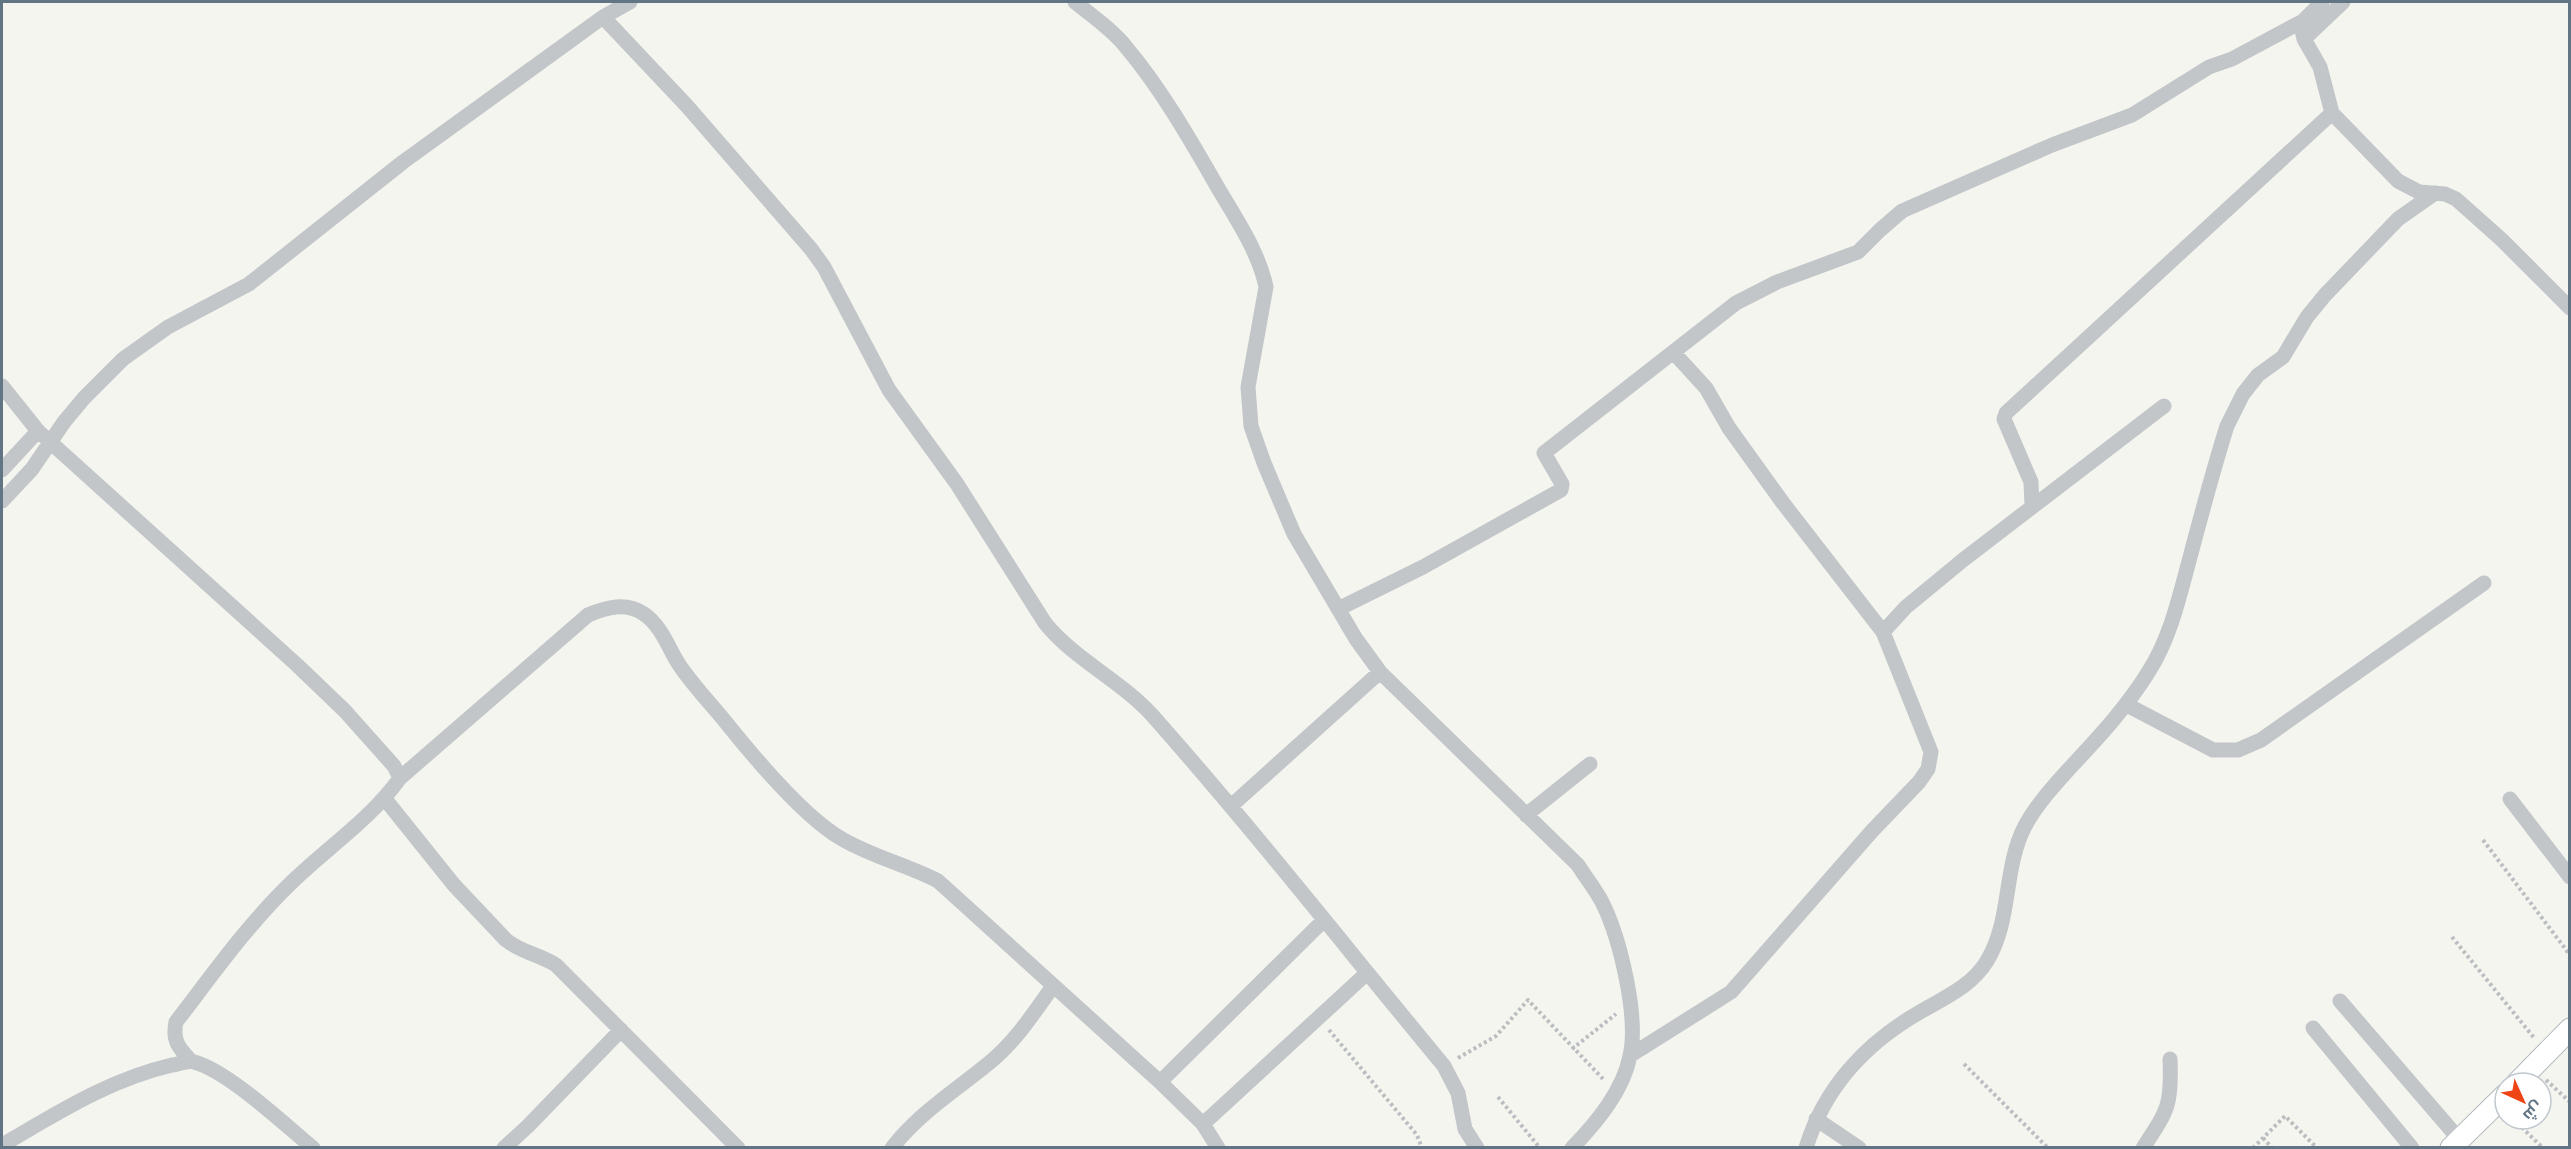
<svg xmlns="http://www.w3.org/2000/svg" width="2571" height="1149" viewBox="0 0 2571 1149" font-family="Karla,Cairo,sans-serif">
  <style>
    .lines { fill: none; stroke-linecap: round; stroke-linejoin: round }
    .secondary-casing { stroke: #b4babe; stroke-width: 23 }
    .path { stroke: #bbbec0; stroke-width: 4; stroke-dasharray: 3 3; stroke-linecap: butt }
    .street { stroke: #c2c6c9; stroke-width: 15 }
    .secondary { stroke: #fff; stroke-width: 21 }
  </style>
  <rect width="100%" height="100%" fill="#f5f5f0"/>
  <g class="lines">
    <defs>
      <path id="secondary" d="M2517,1083l53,-54
        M2451,1148l54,-53"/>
    </defs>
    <use href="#secondary" class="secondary-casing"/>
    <path class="path" d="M2483,840l87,115
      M2452,937l83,102
      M1329,1030l88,105 5,13
      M1572,1049l44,-35
      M1458,1058l38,-22 32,-36 76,80
      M1964,1064l84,84
      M2546,1080l24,22
      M1498,1097l42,51
      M2513,1119l30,29
      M2263,1138l9,10
      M2253,1148l32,-32 32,32"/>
    <path class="street" d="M1075,2c17,14 38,28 51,45 37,44 66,96 95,146 17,29 38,60 45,94l-18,100 3,39 13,37 30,71 62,105 24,33 198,193c8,13 18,25 25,39 17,35 36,113 27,152 -7,35 -33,66 -58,92
      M2322,2l-19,19 -1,9 2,9 16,28 12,46 66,68 21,11 26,2 11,5 46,41 68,68
      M603,17l84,89 124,143 13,18 65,123 68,94 88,139c30,37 75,57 107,92 101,114 195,234 292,351l14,27 7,36 12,19
      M2304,39l39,-37
      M1674,353l32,35 23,40 54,75 100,129
      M2,386l36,45 259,234 48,46 49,55 6,12
      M2,470l36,-39
      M2,501l30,-32 32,-47 20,-24 39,-39 45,-32 81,-43 154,-122 200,-145 27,-15
      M2032,507l-1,-25 -27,-63 2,-6 326,-300
      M1338,609l85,-42 138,-77 1,-6 -18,-31 192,-150 41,-21 81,-30 22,-22 22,-19 150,-66 80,-30 77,-48 23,-8 71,-38
      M2127,705l86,45h25l23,-10 223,-157
      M385,799l69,86 52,55c15,12 34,15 50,25l182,183
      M2510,799l60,78
      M1231,806l149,-134
      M1526,815l64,-51
      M2340,1001l119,138
      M2313,1028l99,120
      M1631,1055l100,-63 141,-161 47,-49 9,-13 3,-17 -48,-120 23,-25 57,-47 201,-154
      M191,1061c-12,-13 -19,-20 -15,-39 37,-48 72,-98 116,-140 36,-35 79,-63 108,-104l188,-163c19,-8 38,-13 56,-1 18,12 25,36 36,52 13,19 29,36 44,54 28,35 79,97 118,119 31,18 65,26 96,42l222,201 43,42 15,24
      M1160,1082l164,-162
      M1816,1119l43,29
      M1203,1124l164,-151
      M2,1145c56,-32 106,-65 170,-80 7,-1 16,-5 22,-3 34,9 90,62 119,86
      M504,1148l24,-22 93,-96
      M892,1148c27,-35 63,-57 97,-85 26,-21 45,-50 64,-77
      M1806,1148c18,-60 60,-105 114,-136 24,-14 52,-26 67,-51 25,-41 16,-93 38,-135 11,-21 28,-39 44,-57 29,-31 58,-62 80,-98 21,-33 30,-73 40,-110 12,-45 24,-91 38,-135l16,-32 15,-19 25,-18 24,-40 18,-22 73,-76 37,-26
      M2143,1148c25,-38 29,-43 27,-89"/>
    <use href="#secondary" class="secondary"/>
  </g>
  <rect width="2571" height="1149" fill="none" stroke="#617584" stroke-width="6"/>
  <g transform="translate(2523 1101) rotate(135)"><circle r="28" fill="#ffffff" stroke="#c0c8ce" stroke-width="1.5"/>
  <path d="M0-4.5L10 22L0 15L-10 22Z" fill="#ef4416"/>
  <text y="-9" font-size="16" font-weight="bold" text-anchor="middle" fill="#617584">ش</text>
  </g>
</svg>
